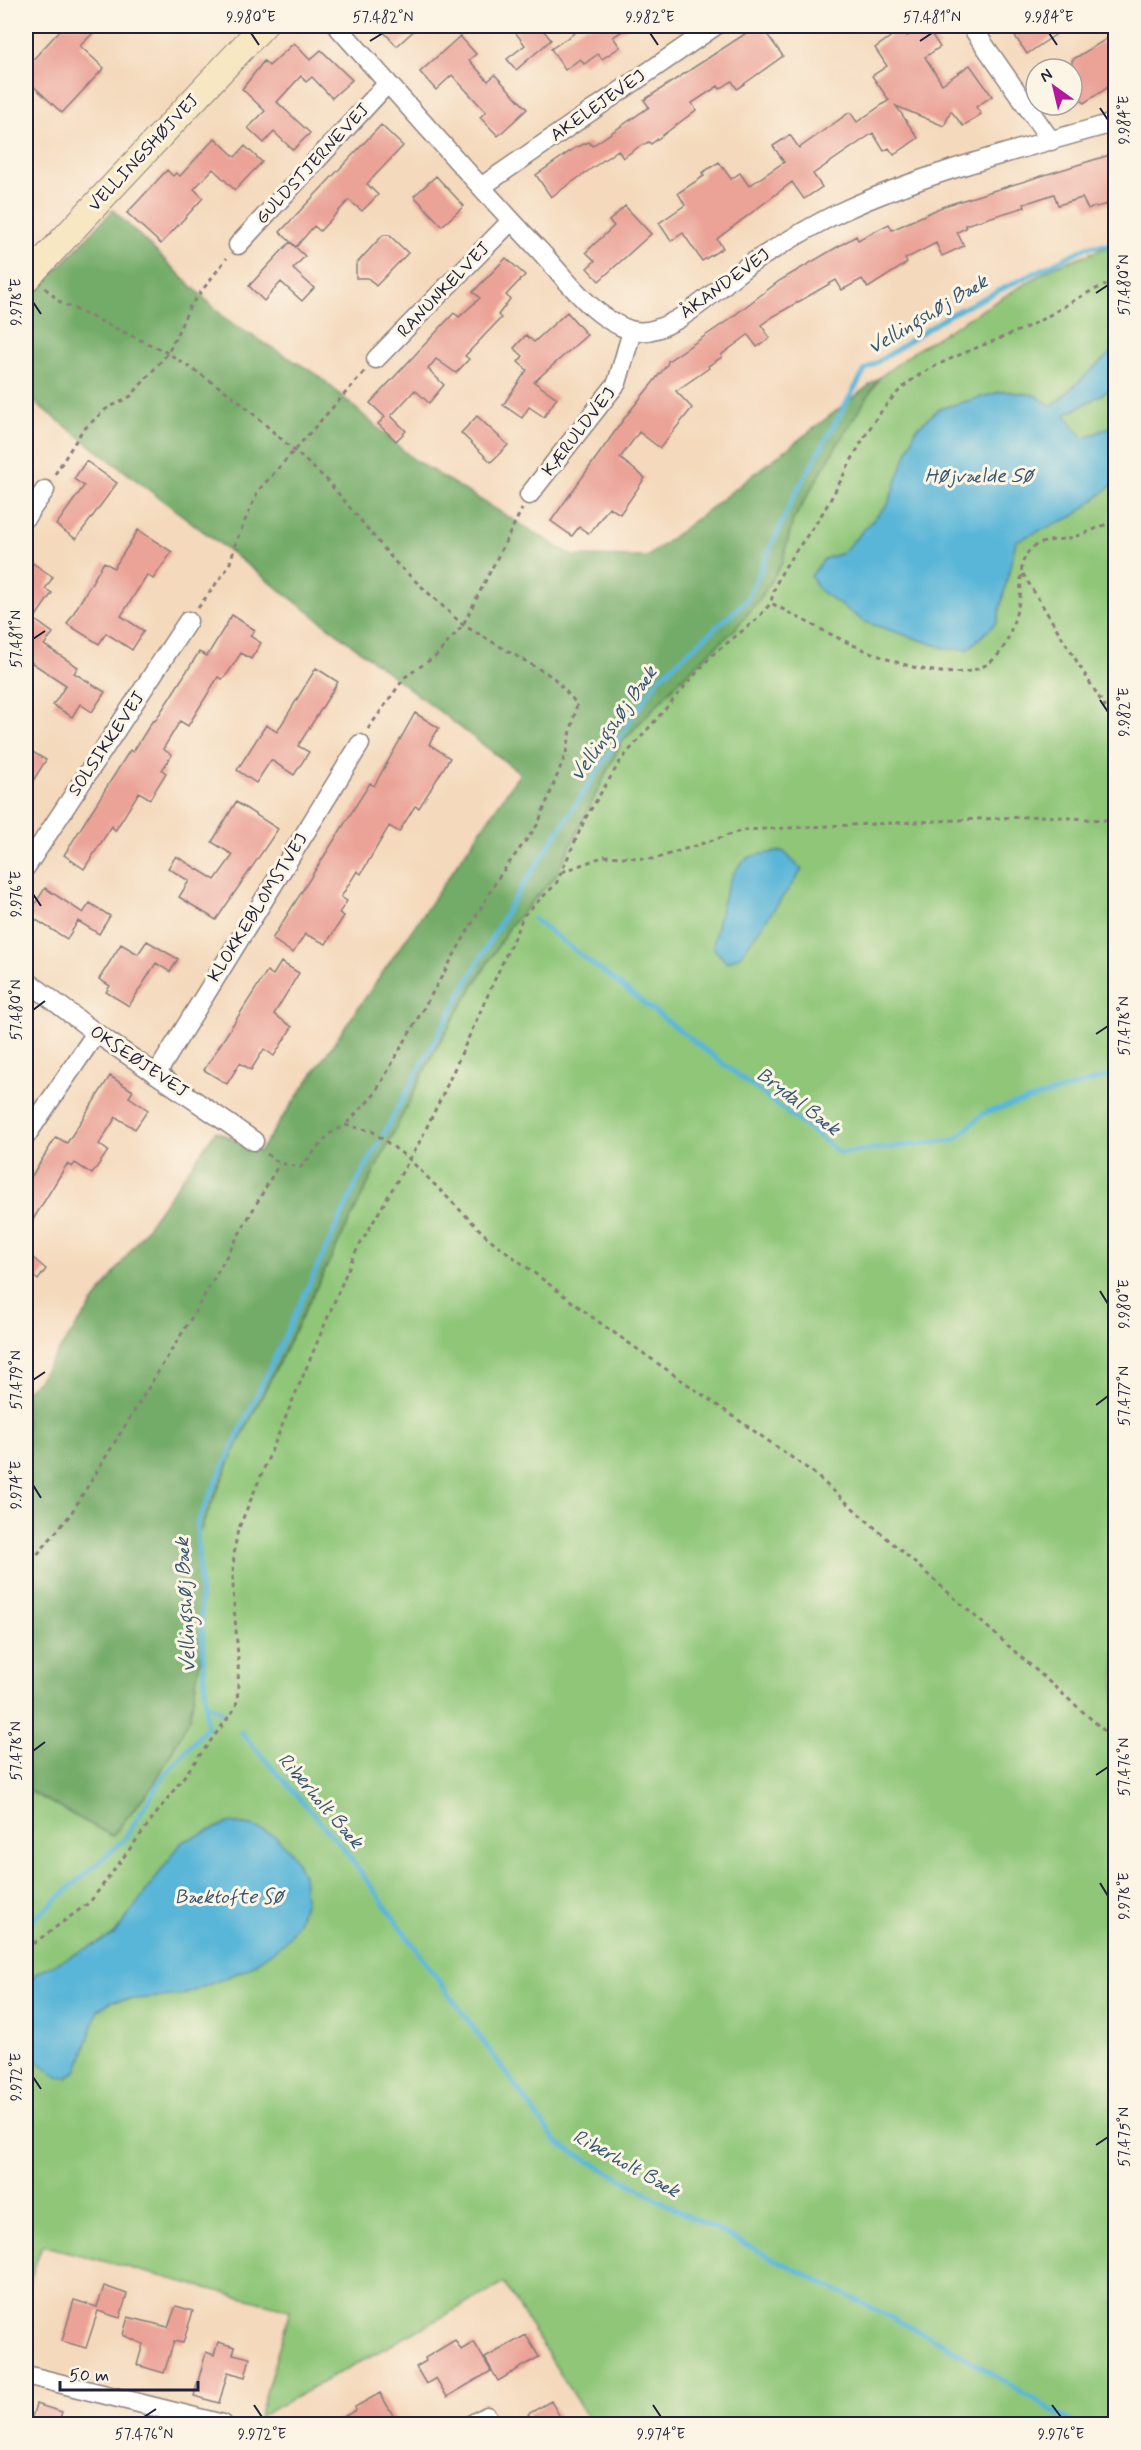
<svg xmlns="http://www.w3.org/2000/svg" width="1141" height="2450" viewBox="0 0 1141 2450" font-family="Mynerve,sans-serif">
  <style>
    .green { fill: #8fc678; stroke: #58745a; stroke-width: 1.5 }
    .forest { fill: #73ab68; stroke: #4a6652; stroke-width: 1.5 }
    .water { fill: #5ab6d8; stroke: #3e6c8a; stroke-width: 1.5 }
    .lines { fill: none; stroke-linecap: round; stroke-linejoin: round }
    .stream { stroke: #5ab6d8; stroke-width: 5 }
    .building { fill: #eba297 }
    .street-casing { stroke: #8b7e7c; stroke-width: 21 }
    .secondary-casing { stroke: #8b7e7c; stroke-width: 28 }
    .path { stroke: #8b7e7c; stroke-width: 3; stroke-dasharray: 4.5 4.5; stroke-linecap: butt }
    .street { stroke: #fff; stroke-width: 18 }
    .secondary { stroke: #f7e8c3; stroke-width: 26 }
    .ticks { fill: none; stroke: #22223b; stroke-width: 2 }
    .labels { text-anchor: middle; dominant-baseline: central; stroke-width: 6; stroke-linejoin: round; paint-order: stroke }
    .street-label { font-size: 18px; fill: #22223b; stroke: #fcf5e5 }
    .water-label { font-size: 20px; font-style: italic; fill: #365672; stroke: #fcf5e5 }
    .neatline { fill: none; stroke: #22223b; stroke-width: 2 }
    .ticks-label { font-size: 15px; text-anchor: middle; fill: #22223b }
  </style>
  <rect width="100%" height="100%" fill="#fcf5e5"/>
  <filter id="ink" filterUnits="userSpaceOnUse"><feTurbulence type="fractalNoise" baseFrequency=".0167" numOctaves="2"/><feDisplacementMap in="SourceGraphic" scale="12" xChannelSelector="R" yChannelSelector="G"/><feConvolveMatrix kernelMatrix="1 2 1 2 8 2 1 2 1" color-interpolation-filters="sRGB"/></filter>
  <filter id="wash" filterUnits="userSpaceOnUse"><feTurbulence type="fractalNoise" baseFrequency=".008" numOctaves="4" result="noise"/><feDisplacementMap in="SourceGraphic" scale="24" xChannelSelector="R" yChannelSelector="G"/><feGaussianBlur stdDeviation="1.35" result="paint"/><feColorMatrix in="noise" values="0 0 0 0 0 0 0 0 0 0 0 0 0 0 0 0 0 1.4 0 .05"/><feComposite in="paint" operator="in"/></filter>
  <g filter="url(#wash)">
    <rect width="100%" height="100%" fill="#f4d9bc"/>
    <path class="green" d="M1115,244v2180h-524l-87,-141 -245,134 31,-107 -248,-65 -16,47v-503l86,47 43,-53 35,-66 12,-68 -3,-116 34,-79 202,-404 75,-124 46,-51 65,-132 57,-61 57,-53 47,-66 11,-43 44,-75 43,-68 36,-27 137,-83z"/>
    <path class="forest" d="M113,210l116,112 89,53 95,84 160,97 74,1 233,-180 -43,68 -44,75 -11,43 -20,33 -27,33 -57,53 -57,61 -65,132 -46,51 -75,124 -202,404 -34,79 3,116 -12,68 -35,66 -43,53 -86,-47v-398l12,-11 178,-249 43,21 261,-379 -494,-377v-94z"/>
    <path class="water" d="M1115,349v38l-50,28 19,24 31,-15v59l-41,33 -58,25 -19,81 -29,27h-20l-83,-27 -46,-32 -8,-14 13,-17 18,-6 46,-49 28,-75 23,-20 64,-18 32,4 17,11z
      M783,851l19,19 -61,85 -14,8 -14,-16c5,-25 12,-78 37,-90 9,-4 23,-4 33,-6z
      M228,1823l25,3 22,10 17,17 11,22 2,25 -7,23 -14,20 -37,26 -64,26 -71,6 -14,9 -20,60 -11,8 -9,-1 -26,-20 -6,-15v-53l9,-15 79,-39 68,-93z"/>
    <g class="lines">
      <path class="stream" d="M534,919l306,234 115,-13 29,-27 132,-39
        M383,1135l127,-230 148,-226 89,-79 48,-106 70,-124 84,-55 138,-68 29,-3
        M205,1703l17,9
        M241,1732l103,117 213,294 118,66 267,134 132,81
        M26,1926l98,-86 39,-63 44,-50 -10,-204 161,-342 21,-38"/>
    </g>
    <g id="blocks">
      <path class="building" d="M64,26h36l-20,20 24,22 -42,45 -36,-34v-12z
        M378,26h41l-22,20z
        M524,26h16l11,14 -35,30 -9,-11 18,-14 -10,-13z
        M585,26h45l-17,11 7,10 -18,12 -4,-5 -14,10 -4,-5 -15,11 -14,-21z
        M757,26h4l22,30 -46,33 -5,-8 -12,8 -2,-3 -26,17 4,7 -45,34 -2,-2 -9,4 -17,12 -5,-8 -67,47 -15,-22 39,-27 14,-6 3,4 57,-39 -5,-7z
        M883,26h17l7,10 19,-10 14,21 -15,10 17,27 28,-19 22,31 -16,11 5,7 -18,12 -12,-15 -7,15 -48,-20 22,32 -24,17 -5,-7 -5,3 -11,-18 -60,41 9,13 -18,12 -12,-17 -75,57 6,9 -21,13 -19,-28 -12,8 -12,-18 26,-18 -7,-12 26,-17 -2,-3 17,-11 12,17 9,-6 9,13 35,-24 -11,-16 17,-11 9,13 51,-36 7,10 32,-22 -17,-24 15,-10 -12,-18 15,-11z
        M1022,26h46l-41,28 -15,-22z
        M1116,33v49l-32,21 -12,-17v-26z
        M460,36l16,18 -7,6 19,21 7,-6 32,34 -29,27 -18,-19 6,-5 -34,-37 -16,15 -16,-18z
        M294,43l16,17 11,-10 31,30 -20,18 -20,-21 -6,5 -5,-6 -24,26 33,31 -17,17 -19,-18 -10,11 -16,-15 17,-17 -23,-22 22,-28 5,5z
        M381,125l22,21 -36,38 11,11 -16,16 -13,-11 -29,31 -6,-5 -18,21 -16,-15z
        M215,138l20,19 10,-11 17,16 -27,28 -22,-21 -19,20 9,9 -42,46 -34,-31 40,-43 6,6 3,-3 4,3z
        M1116,153v49l-28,7 -6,-11 -24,7 -4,-11 -30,10 1,3 -60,18 1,3 -9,4 7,14 -22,10 -6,-13 -31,16 2,4 -39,25 -6,-9 -20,11 -6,-10 -62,36 -13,9 9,13 -13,9 -9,-12 -27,20 1,2 -14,9 1,2 -33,23 16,17 -32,40 -21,-16 -19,26 25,20 -25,36 -11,-7 -18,25 -3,1 -9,-6 -7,9 -21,-15 75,-105 41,-51 1,-4 59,-40 52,-40 77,-45 2,4 31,-16 3,6 52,-24z
        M436,176l28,30 -22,20 -28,-30z
        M625,206l26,28 -52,47 -12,-13 8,-7 -9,-9 28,-26 -5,-5z
        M383,235h6l19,18 -32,33 -8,-8h-12v-14z
        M290,242l15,14 -12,13 21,19 -12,13 -21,-19 -17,19 -15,-15z
        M506,258l19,17 -19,20 4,4 -12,16 3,3 -36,38 4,3 -13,14 -20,-14 -8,10 16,16 -15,18 -14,-13 -24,26 15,15 -10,10 -18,-17 7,-7 -15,-14 84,-90 5,4 21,-19 -7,-6z
        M567,312l20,23 -53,47 23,16 -13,19 -15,-10 -7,11 -19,-13 24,-35 -9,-8 5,-6 -9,-8 12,-13 8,7z
        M477,416l31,29 -17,17 -30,-29z
        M86,461l31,22 -41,56 -20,-14 28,-39 -10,-7z
        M138,530l34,22 -19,27 -6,-4 -26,41 23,15 -12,19 -26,-17 -7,11 -32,-20 37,-62 10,6z
        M31,562l22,15 -8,12 7,4 -18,26 19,14 -9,12 34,22 -4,6 31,19 -13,20 -12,-8 -8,13 -19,-12 13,-20 -40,-26v-89z
        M232,615l23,15 -5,6 11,7 -10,16 -10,-6 -13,20 -6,6 -4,-2 -30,49 -8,-5 -17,28 9,6 -10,15 4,3 -16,26 -11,-7 -24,39 -3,-5 -28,43 -20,-14 66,-105 3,2 20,-32 2,1 44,-69 8,4z
        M316,668l22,14 -40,64 11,6 -15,23 -23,-15 -15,23 -19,-13 29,-45 11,7z
        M415,713l24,15 -10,16 21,14 -31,50 -4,-2 -16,26 -10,-6 -28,48 -4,-3 -16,26 6,4 -8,12 5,3 -18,28 -21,-10 -12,19 -21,-14 98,-156 4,3z
        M26,748l20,12 -20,32z
        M236,802l42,27 -62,91 -37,-23 10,-16 -21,-13 8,-12 39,24 18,-25 -21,-13z
        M45,888l38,25 7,-10 20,13 -11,18 -21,-13 -11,18 -39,-24z
        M147,941l31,18 -8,13 -14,-9 -27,43 -23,-14 4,-6 -11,-7 22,-35 17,10z
        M281,962l18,11 -25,41 18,13 -18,29 -10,-7 -13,21 -11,-7 -13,21 -23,-14 63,-99 6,4z
        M110,1076l23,15 -4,6 19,13 -13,19 -19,-12 -17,27 9,7 -16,23 -17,-11 -3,4 -5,-3 -41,67v-46l30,-48 11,6z
        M26,1252l20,17 -8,11 -12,-10z
        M104,2286l23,8 -7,24 -22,-7 -12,37 -24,-7 12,-41 23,7z
        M176,2306l17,5 -10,32 -9,-2 -10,32 -27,-8 6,-21 -20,-9 5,-18 40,10z
        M526,2335l13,22 -41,24 -13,-23z
        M455,2340l6,10 13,-8 17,29 -44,26 -11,-19 -10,6 -10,-17 10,-6 -1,-3z
        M218,2342l17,5 -2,7 17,4 -5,19 -17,-5 -9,31 -25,-7 12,-44 8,3z
        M380,2393l18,31h-67l25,-14 -1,-3z
        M551,2401l13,23h-30l-6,-10z
        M36,2404l26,8 -4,12h-28z"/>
    </g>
  </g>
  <g filter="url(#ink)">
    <use href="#blocks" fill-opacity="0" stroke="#8b7e7c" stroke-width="1.5"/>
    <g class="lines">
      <defs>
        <path id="street" d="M337,26c67,75 134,152 203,225 26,28 53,67 90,79 39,12 92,-48 123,-68 30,-18 60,-38 92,-52 84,-39 181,-62 271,-88
          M971,26l80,115
          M481,187l234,-161
          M238,245l150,-162
          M376,359l135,-138
          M529,495l88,-112 15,-52
          M26,517l19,-27
          M26,867l162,-246
          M26,980l70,53 158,108
          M157,1073l203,-329
          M26,1136l70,-103
          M26,2375l197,49
          M472,2424l15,-8"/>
        <path id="secondary" d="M26,279l237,-253"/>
      </defs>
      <use href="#street" class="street-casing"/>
      <use href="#secondary" class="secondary-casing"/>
      <path class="path" d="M1116,282c-31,8 -53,27 -81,41 -39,20 -110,39 -138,70 -34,35 -51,83 -77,124 -17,27 -44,53 -49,86 49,25 204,120 237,35 5,-13 9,-27 12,-40 2,-15 -2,-37 10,-48 10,-11 29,-9 43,-13 14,-4 29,-11 43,-17
        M45,288l15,14 108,51 65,43 93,83 70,84 67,62 90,52 24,27 -11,49 -28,71 -40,54 -124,217 -29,30
        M55,474l27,-43 24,-22 25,-13 37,-43 22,-47 37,-48
        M1023,574l93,151
        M198,608l31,-42 8,-27 21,-48 107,-120
        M368,729l37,-52 31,-21 27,-31 59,-116
        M562,872l43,-16 49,3 90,-29 299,-14 73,5
        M267,1154l12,9 22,4 28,-33 16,-9 27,6 36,27 79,79 109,83 215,151 305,270
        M26,1568l44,-53 122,-198 87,-153
        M26,1949l64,-47 146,-195c9,-60 -12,-113 2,-177l116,-275 65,-112 24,-49 81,-179 32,-31 29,-65 36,-59 91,-105 44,-35 15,-17"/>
      <use href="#street" class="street"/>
      <use href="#secondary" class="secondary"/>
    </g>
  </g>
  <path class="ticks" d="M251,33l8,12M650,33l8,12M1049,33l8,12M370,41l13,-8M920,41l12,-8M1100,108l8,12M1096,293l12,-8M33,302l8,12M33,639l12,-8M1100,700l8,12M33,894l8,12M33,1010l12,-9M1096,1034l12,-8M1100,1291l8,13M33,1380l12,-8M1096,1405l12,-9M33,1485l8,13M33,1751l12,-9M1096,1775l12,-8M1100,1883l8,13M33,2077l8,12M1096,2145l12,-8M254,2405l8,12M653,2405l8,12M1052,2405l9,12M144,2417l12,-8"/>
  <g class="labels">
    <g class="street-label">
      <text transform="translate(598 106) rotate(-35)">AKELEJEVEJ</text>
      <text transform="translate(144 153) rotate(-47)">VELLINGSHØJVEJ</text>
      <text transform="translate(313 164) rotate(-47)">GULDSTJERNEVEJ</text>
      <text transform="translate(725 284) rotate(-36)">ÅKANDEVEJ</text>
      <text transform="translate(444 290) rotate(-46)">RANUNKELVEJ</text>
      <text transform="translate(579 432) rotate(-52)">KÆRULDVEJ</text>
      <text transform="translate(107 744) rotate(-56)">SOLSIKKEVEJ</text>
      <text transform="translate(258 908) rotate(-58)">KLOKKEBLOMSTVEJ</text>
      <text transform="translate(139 1062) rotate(34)">OKSEØJEVEJ</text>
    </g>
    <g class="water-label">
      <text transform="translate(928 315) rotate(-31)">Vellingshøj Bæk</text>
      <text x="979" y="476">Højvælde Sø</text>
      <text transform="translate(614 724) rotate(-55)">Vellingshøj Bæk</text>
      <text transform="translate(798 1102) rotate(37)">Brydal Bæk</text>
      <text transform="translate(186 1605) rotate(-93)">Vellingshøj Bæk</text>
      <text transform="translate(320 1801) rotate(49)">Riberholt Bæk</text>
      <text x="229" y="1897">Bæktofte Sø</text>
      <text transform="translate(626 2164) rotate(29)">Riberholt Bæk</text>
    </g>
  </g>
  <rect width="1141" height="2450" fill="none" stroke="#fcf5e5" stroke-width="66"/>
  <g transform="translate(1054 87) rotate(326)"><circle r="28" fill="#fcf5e5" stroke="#a5a1a1" stroke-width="1.5"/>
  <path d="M0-4.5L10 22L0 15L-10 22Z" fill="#b5179e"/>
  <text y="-9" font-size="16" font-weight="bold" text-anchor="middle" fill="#22223b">N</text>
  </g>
  <path d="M60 2381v9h138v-9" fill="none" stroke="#22223b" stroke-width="3"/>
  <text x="69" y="2381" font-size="18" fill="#22223b" stroke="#fcf5e5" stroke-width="4.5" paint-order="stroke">50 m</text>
  <rect x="33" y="33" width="1075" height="2384" class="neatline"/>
  <g class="ticks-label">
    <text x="251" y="22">9.980°E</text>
    <text x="383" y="22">57.482°N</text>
    <text x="650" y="22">9.982°E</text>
    <text x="932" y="22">57.481°N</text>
    <text x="1049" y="22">9.984°E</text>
    <text transform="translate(1124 120) rotate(-90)" y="5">9.984°E</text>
    <text transform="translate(1124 285) rotate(-90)" y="5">57.480°N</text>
    <text transform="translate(16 302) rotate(-90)" y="5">9.978°E</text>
    <text transform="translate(16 639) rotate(-90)" y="5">57.481°N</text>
    <text transform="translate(1124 712) rotate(-90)" y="5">9.982°E</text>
    <text transform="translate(16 894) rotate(-90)" y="5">9.976°E</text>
    <text transform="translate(16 1010) rotate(-90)" y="5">57.480°N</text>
    <text transform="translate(1124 1026) rotate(-90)" y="5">57.478°N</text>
    <text transform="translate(1124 1304) rotate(-90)" y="5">9.980°E</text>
    <text transform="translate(16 1380) rotate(-90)" y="5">57.479°N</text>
    <text transform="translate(1124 1396) rotate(-90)" y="5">57.477°N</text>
    <text transform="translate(16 1485) rotate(-90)" y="5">9.974°E</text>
    <text transform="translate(16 1751) rotate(-90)" y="5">57.478°N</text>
    <text transform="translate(1124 1767) rotate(-90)" y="5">57.476°N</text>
    <text transform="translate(1124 1896) rotate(-90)" y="5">9.978°E</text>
    <text transform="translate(16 2077) rotate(-90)" y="5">9.972°E</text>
    <text transform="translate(1124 2137) rotate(-90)" y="5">57.475°N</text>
    <text x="144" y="2439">57.476°N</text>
    <text x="262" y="2439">9.972°E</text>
    <text x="661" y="2439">9.974°E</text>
    <text x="1061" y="2439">9.976°E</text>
  </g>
</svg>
